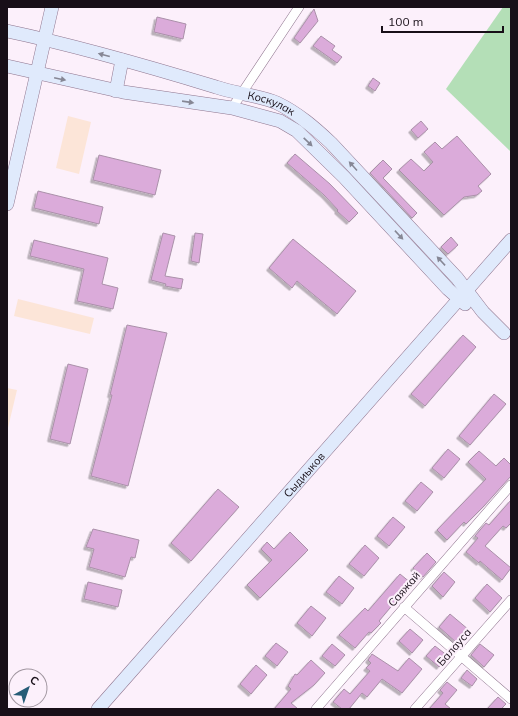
<svg xmlns="http://www.w3.org/2000/svg" width="518" height="716" viewBox="0 0 518 716" font-family="Mulish,sans-serif">
  <style>
    .education { fill: #fce5d8 }
    .green { fill: #b4dfb7 }
    .building { fill: #dbabda; stroke: #aa90a9; filter: url(#shadow) }
    .lines { fill: none; stroke-linecap: round; stroke-linejoin: round }
    .street-casing { stroke: #8f758e; stroke-width: 10 }
    .secondary-casing { stroke: #8f758e; stroke-width: 14 }
    .street { stroke: #fff; stroke-width: 9 }
    .secondary { stroke: #e0eafc; stroke-width: 13 }
    .oneway { fill: #868795 }
    .labels { text-anchor: middle; dominant-baseline: central; stroke-width: 4; stroke-linejoin: round; paint-order: stroke }
    .street-label { font-size: 11px; fill: #180f18; stroke: #fcf0fb }
  </style>
  <defs>
    <filter id="shadow"><feDropShadow dx="-2.5" dy="2.5" stdDeviation="0" flood-color="#0004"/></filter>
  </defs>
  <rect width="100%" height="100%" fill="#fcf0fb"/>
  <path class="education" d="M68,116l23,6 -12,52 -23,-6z
    M18,299l76,19 -4,16 -76,-18z
    M7,388l10,2 -10,42z"/>
  <path class="green" d="M503,7h8v145l-65,-63z"/>
  <path class="building" d="M314,9l4,12 -18,22 -6,-5z
    M157,17l29,7 -3,15 -29,-7z
    M321,36l14,10 -3,4 10,7 -5,6 -24,-17z
    M373,78l7,5 -5,8 -7,-5z
    M421,121l7,8 -10,9 -7,-8z
    M457,136l34,38 -13,12 4,5 -5,4 -13,2 -20,18 -45,-45 12,-11 13,12 9,-9 -9,-10 11,-10 7,7z
    M295,154l35,30 28,29 -9,9 -12,-11 1,-1 -14,-15 -37,-32z
    M99,155l62,15 -6,25 -62,-15z
    M383,160l9,9 -9,9 34,35 -5,5 -42,-45z
    M38,191l65,16 -4,17 -65,-16z
    M163,233l12,3 -10,40 18,3 -2,10 -16,-3 1,-2 -15,-4z
    M195,233l8,1 -4,29 -8,-2z
    M451,237l7,8 -10,9 -7,-7z
    M293,239l63,52 -19,23 -40,-33 -5,7 -23,-20z
    M34,240l74,18 -6,26 16,4 -5,21 -36,-8 7,-32 -54,-13z
    M127,325l40,8 -39,153 -37,-10 21,-81h-2z
    M463,335l13,12 -51,59 -14,-12z
    M68,364l20,5 -18,75 -20,-5z
    M494,394l12,10 -36,41 -11,-9z
    M448,449l12,10 -16,19 -12,-10z
    M479,451l17,15 8,-8 7,7v11l-27,30 -18,18 -2,-2 -17,18 -10,-10 49,-51 -18,-17z
    M421,482l12,10 -16,19 -12,-10z
    M218,489l21,18 -48,54 -20,-18z
    M511,500v23l-5,5 -3,-2 -18,20 26,22 -9,12 -22,-19 -1,2 -13,-11 12,-14 -3,-2 11,-13 3,2z
    M393,517l12,10 -16,19 -12,-10z
    M93,529l46,11 -4,18 -4,-1 -6,20 -36,-10 5,-18 -8,-2z
    M290,532l18,18 -48,48 -13,-13 25,-25 -11,-11 6,-7 7,7z
    M365,545l14,13 -15,18 -15,-12z
    M427,553l9,9 -13,15 -10,-9z
    M444,572l11,10 -12,15 -11,-11z
    M400,574l11,9 -32,38 2,2 -10,10 -2,-1 -14,16 -16,-13 26,-27 3,3z
    M339,576l15,12 -12,16 -16,-12z
    M88,582l34,8 -4,17 -34,-8z
    M487,584l15,14 -12,14 -15,-14z
    M311,606l15,12 -14,18 -15,-13z
    M450,614l19,16 -12,13 -18,-16z
    M410,629l13,11 -11,13 -13,-12z
    M276,643l12,9 -11,14 -12,-10z
    M332,644l13,11 -10,11 -13,-10z
    M480,644l14,11 -10,12 -13,-12z
    M435,646l13,10 -9,11 -13,-11z
    M372,654l26,17 11,-13 13,11 -20,24 -20,-14 -15,18 -5,-4 -13,16h-7l-9,-7 11,-13 6,5 20,-23 -4,-3 5,-5 -3,-3z
    M311,660l14,13 -11,12 -23,18 7,6h-24l17,-20 -3,-3 7,-12 2,1z
    M256,665l11,10 -16,19 -11,-10z
    M467,670l10,9 -5,7 -11,-8z
    M447,682l10,8 -12,14 6,5h-22l14,-16 -3,-3z
    M498,697l8,7 -5,5h-14z"/>
  <g class="lines">
    <defs>
      <path id="street" d="M232,108l67,-101
        M404,607l107,92
        M316,709l195,-224
        M415,709l96,-109"/>
      <g id="secondary">
        <path id="s1" d="M7,31c71,15 140,35 209,56 17,6 46,9 61,16 21,10 38,25 54,40l126,135 26,34 21,21"/>
        <path d="M7,66l116,26 109,16 48,13 17,10 47,46 104,112 17,15"/>
        <path d="M116,91l6,-31"/>
        <path d="M7,204l45,-197"/>
        <path id="s2" d="M98,709l413,-469"/>
      </g>
    </defs>
    <use href="#street" class="street-casing"/>
    <use href="#secondary" class="secondary-casing"/>
    <use href="#street" class="street"/>
    <use href="#secondary" class="secondary"/>
  </g>
  <defs><path id="oneway-solid" d="M-6-.8H1V-3.2L6.5 0L1 3.2V.8H-6Z"/></defs>
  <g class="oneway">
    <use href="#oneway-solid" transform="translate(104 55) rotate(-165)"/>
    <use href="#oneway-solid" transform="translate(60 79) rotate(12)"/>
    <use href="#oneway-solid" transform="translate(188 102) rotate(8)"/>
    <use href="#oneway-solid" transform="translate(308 142) rotate(44)"/>
    <use href="#oneway-solid" transform="translate(353 166) rotate(-132)"/>
    <use href="#oneway-solid" transform="translate(399 235) rotate(47)"/>
    <use href="#oneway-solid" transform="translate(441 261) rotate(-133)"/>
  </g>
  <g class="labels">
    <g class="street-label">
      <text stroke="none"><textPath href="#s1" startOffset="274">Коскулак</textPath></text>
      <text stroke="none"><textPath href="#s2" startOffset="312">Сыдиыков</textPath></text>
      <text transform="translate(404 589) rotate(-49)">Саяжай</text>
      <text transform="translate(454 647) rotate(-49)">Балауса</text>
    </g>
  </g>
  <rect width="518" height="716" fill="none" stroke="#180f18" stroke-width="16"/>
  <g transform="translate(28 688) rotate(40)"><circle r="19" fill="#fcf0fb" stroke="#a196a0"/>
  <path d="M0-3L7 15L0 10L-7 15Z" fill="#265c77"/>
  <text y="-6" font-size="11" font-weight="bold" text-anchor="middle" fill="#180f18">С</text>
  </g>
  <path d="M382 26v6h121v-6" fill="none" stroke="#180f18" stroke-width="2"/>
  <text x="388" y="26" font-size="12" fill="#180f18" stroke="#fcf0fb" stroke-width="3" paint-order="stroke">100 m</text>
</svg>
